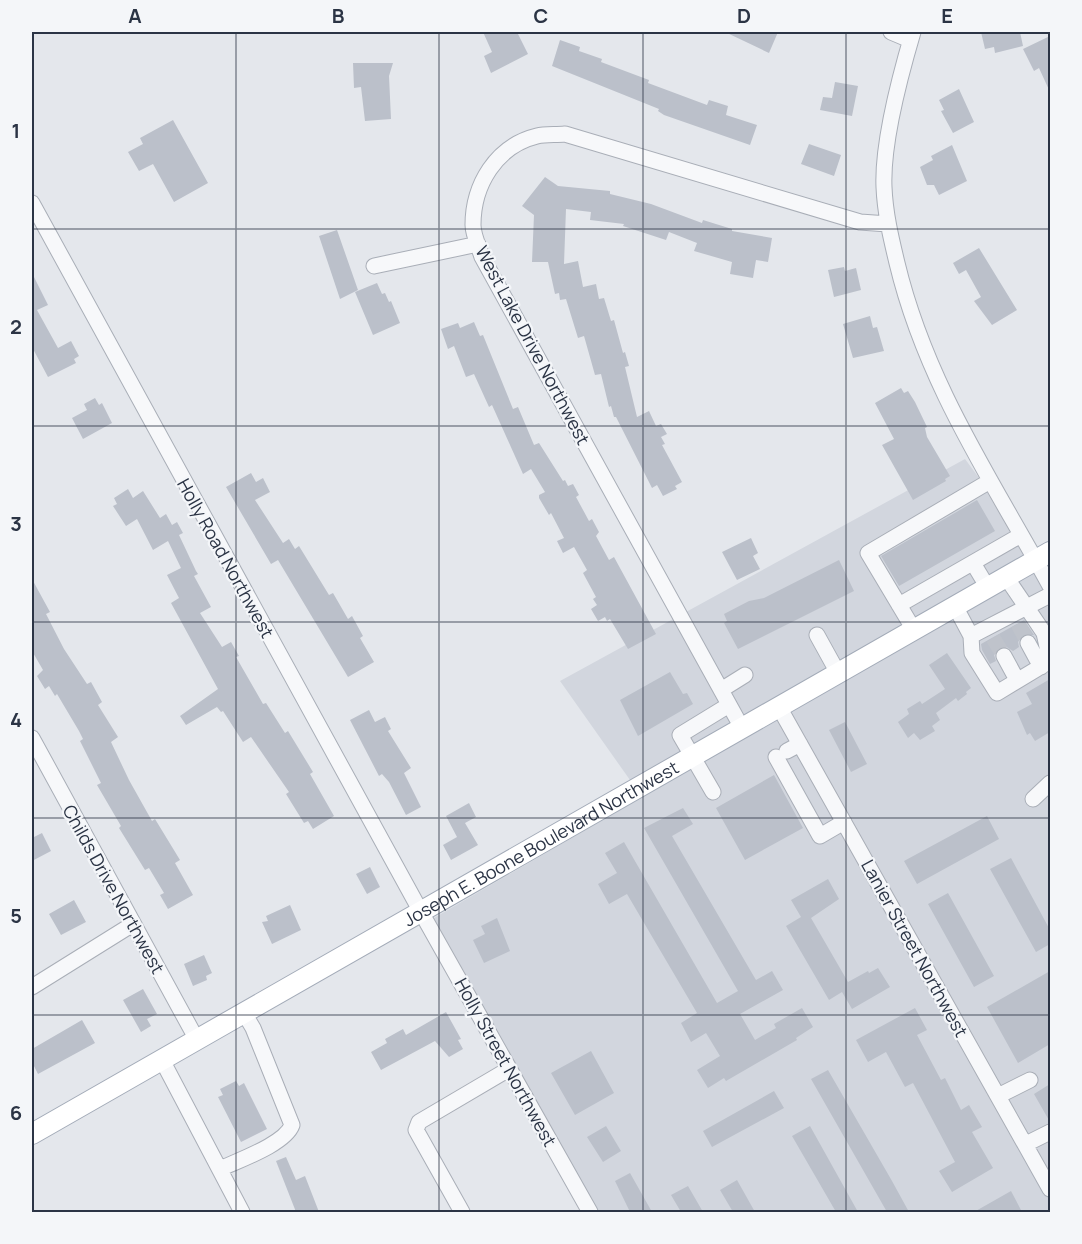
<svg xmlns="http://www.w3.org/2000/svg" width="1082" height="1244" viewBox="0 0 1082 1244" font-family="Manrope,sans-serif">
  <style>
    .built { fill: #d2d6de }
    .building { fill: #bbc0ca }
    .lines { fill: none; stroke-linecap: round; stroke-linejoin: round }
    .minor-tunnel { stroke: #bfc3cb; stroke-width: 15; stroke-dasharray: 15 8; stroke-linecap: butt }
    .minor-casing { stroke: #a9aeb7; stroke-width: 17 }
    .major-casing { stroke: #a3abb8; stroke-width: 22 }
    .minor { stroke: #f7f8fa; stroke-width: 15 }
    .major { stroke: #fff; stroke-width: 20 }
    .grid { fill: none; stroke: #2b3445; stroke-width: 1.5; stroke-opacity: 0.55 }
    .labels { text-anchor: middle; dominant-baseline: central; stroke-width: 4.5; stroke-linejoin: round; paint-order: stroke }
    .street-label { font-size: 18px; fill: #2b3445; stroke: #f4f6f9 }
    .neatline { fill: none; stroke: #2b3445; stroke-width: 2 }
    .grid-label { font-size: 20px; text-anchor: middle; font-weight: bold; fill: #2b3445 }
  </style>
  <rect width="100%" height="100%" fill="#e4e7ec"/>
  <path class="built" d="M965,459l78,105 7,-4v652h-461l-167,-287 220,-128 -82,-116z"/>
  <path class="building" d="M483,32h34l11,22 -37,19 -7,-17 8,-4z
    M725,32h53l-9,21z
    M981,32h39l3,14 -28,7 -1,-6 -9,2z
    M1050,36v56l-11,-24 -5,3 -11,-22z
    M560,40l20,7 -1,4 23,8 -1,3 48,18 -1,3 59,22 2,-5 19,6 -2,9 31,10 -7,20 -86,-30 -6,-4 1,-2 -107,-43z
    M353,63h40l-4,13 2,43 -26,2 -4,-34 -7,1z
    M835,82l23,4 -6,30 -32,-6 3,-13 9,1z
    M959,89l15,33 -21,11 -12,-22 3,-1 -5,-10z
    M173,120l35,63 -34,19 -21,-38 -14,7 -11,-19 15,-8 -3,-6z
    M809,144l32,11 -7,21 -33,-12z
    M952,145l15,36 -28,14 -5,-10h-7l-7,-18 13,-7 -2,-4z
    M545,177l13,9 52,5v3l41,10 51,19 1,-3 29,9v2l40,7 -4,24 -12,-2 -3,18 -23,-4 2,-12 -38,-11 3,-8 -28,-11 -3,8 -43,-14 1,-2 -34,-4 1,-8 -25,-3 -2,55 14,-3 5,26 13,-3 3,15 5,-1 7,23 3,-1 9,33 2,-1 4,14 -4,1 12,50 12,-6 7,15 5,-2 6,10 -6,3 4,7 -3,1 20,37 -7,4 2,3 -14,7 -6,-11 -5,3 -36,-71h-2l-3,-11 -2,1 -8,-33 -6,1 -11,-39 -6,2 -12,-39 -6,1 -1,-7 -4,1 -7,-32h-16l2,-47 -12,-9z
    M337,230l21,60 -18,9 -21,-63z
    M979,248l38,62 -25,15 -18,-24 7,-4 -15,-27 -7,4 -6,-11z
    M844,267l1,4 11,-3 5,22 -27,7 -6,-27z
    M32,273l16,32 -11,5 21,38 13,-7 8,15 -5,3 2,4 -28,14 -16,-30z
    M377,283l5,11 3,-1 4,9 2,-1 9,22 -27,12 -18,-43z
    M870,316l3,12 4,-1 7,24 -31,7 -10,-34z
    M474,322l6,14 3,-1 30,74 5,-2 16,38 5,-2 24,38 2,-1 3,6 5,-2 6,11 -3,2 13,24 3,-2 7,13 -3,4 13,24 5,-3 42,77 -28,15 -18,-30 -3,2 -2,-4 -7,4 -7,-12 6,-4 -4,-6 3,-2 -13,-24 4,-3 -13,-23 -11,6 -6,-12 7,-3 -13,-25 -2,2 -10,-17v-3l6,-3 -14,-23 -8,5 -31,-69 -3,2 -15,-33 -8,3 -12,-31 -6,3 -7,-20 17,-6 2,5z
    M901,388l3,5 4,-2 7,11 12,25 -2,1 2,9 23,39 -5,3 1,2 -33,19 -31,-55 12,-6 -19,-36z
    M95,398l4,7 3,-2 10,20 -29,16 -11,-21 15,-8 -3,-6z
    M251,473l5,9 7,-4 7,14 -15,8 28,43 6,-4 6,10 4,-3 30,49 4,-2 15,26 4,-3 11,20 -3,2 14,24 -26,15 -70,-117 -7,4 -45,-77z
    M128,489l5,9 10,-7 17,27 6,-4 6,11 5,-3 6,11 -4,2 17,36 2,3 -4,2 17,31 -11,6 22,34 9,-5 8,14 -3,1 27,47 3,-1 19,30 3,-2 25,41 -3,2 24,42 -21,13 -5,-8 -4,2 -18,-29 3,-2 -38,-55 -8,5 -20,-31 -2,1 -4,-5 -31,18 -6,-9 38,-27 -47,-86 8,-5 -12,-23 14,-7 -13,-27 -15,9 -16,-31 -11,7 -13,-20 4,-2 -3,-6z
    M977,500l18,31 -96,55 -18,-30z
    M751,538l7,15 -5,3 7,13 -23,11 -15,-28z
    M839,560l15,31 -116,58 -14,-26 3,-2 -3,-7 25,-13 15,-3z
    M32,579l18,33 -4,2 18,35 23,35 4,-2 11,20 -4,3 20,32 -7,5 18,38 23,41 3,-2 25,41 -5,3 18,32 -25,14 -8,-14 4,-2 -15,-25 -4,2 -26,-42 2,-2 -24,-41 4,-2 -21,-42 3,-2 -4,-8 -22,-37 -2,2 -6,-10 -4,3 -8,-13 6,-6 -11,-19z
    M1024,620l10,15h-11l-5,7 1,5 -6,4 -8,-5 -6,2 -5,7 2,6 -6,3 -8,-14 -1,-6z
    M947,653l24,35 -5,4 1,2 -9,7 -2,-3 -20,15 4,7 -8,6 3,5 -15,9 -6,-7 -6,5 -10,-16 11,-8 -2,-5 13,-8 2,3 23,-15 -16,-24z
    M670,672l13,22 4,-1 6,11 -55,32 -18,-36z
    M1050,679v53l-15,9 -5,-8 -3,2 -10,-23 15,-8 -6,-11z
    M369,710l6,12 10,-5 6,12 -3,2 23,37 -7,5 17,34 -15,8 -17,-33 -7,-8 -3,2 -29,-56z
    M845,722l22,42 -16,8 -22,-42z
    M774,775l29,53 -58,32 -29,-52z
    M469,803l7,14 -11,6 13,22 -27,15 -8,-15 14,-8 -11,-21z
    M683,808l10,16 -21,12 84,144 16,-9 11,19 -43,24 15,26 21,-12 -2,-4 28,-16 11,19 -17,11 1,2 -71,41 -2,-3 -16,10 -11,-18 23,-14 -14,-23 -15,9 -10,-19 16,-10 -70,-119 -18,10 -11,-20 19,-11 -12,-20 19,-11 93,161 21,-12 -94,-163z
    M987,816l12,23 -82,45 -13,-23z
    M42,833l9,18 -19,10v-23z
    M1011,858l39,72v14l-14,8 -46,-83z
    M370,867l10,20 -13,7 -11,-20z
    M828,879l11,20 -28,19 37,64 20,-11 1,2 9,-5 12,19 -38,22 -10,-17 -13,8 -43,-74 15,-9 -10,-17z
    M948,893l46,83 -20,11 -46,-83z
    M74,900l12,22 -25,13 -12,-21z
    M290,905l11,25 -29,14 -10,-22 6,-1 -2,-5z
    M497,918l13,33 -26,12 -11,-23 12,-6 -4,-8z
    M204,955l8,18 -6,3 1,4 -14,6 -9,-22z
    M1050,971v73l-32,19 -31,-56z
    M143,989l14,25 -10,5 4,7 -10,6 -18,-32z
    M915,1008l12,22 -10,5 24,45 4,-2 16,32 8,-5 13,22 -10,5 21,36 -41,24 -13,-21 16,-9 -42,-79 -8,4 -19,-35 -18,10 -12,-22z
    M446,1012l15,27 -3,1 5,9 -14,8 -14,-16 -54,29 -10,-18 16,-9 -2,-4 18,-10 3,6z
    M82,1020l13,23 -57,31 -6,-12v-13z
    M591,1051l23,42 -39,22 -24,-42z
    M828,1070l64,111 17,31h-22l-76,-133z
    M236,1081l3,5 5,-3 23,46 -26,13 -23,-45 5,-2 -3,-6z
    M1050,1084v38l-16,-28z
    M774,1091l10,17 -72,39 -9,-16z
    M606,1126l15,25 -18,11 -16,-25z
    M810,1126l48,86h-22l-44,-76z
    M286,1157l10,23 9,-4 14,36h-23l-20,-51z
    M630,1173l22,39h-22l-15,-31z
    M737,1180l18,32h-22l-13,-22z
    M688,1186l15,26h-22l-10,-17z
    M1011,1191l11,21h-48z"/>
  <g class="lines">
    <path class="minor-tunnel" d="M1018,624l10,19
      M993,638l11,18"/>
    <defs>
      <path id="minor" d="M891,32l19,8
        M913,32c-13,44 -31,110 -29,155 1,26 7,51 13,76 29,121 95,217 153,323
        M32,203l389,709 169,300
        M374,266l104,-22
        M973,563l15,25
        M1006,577l38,56 6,27
        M899,605l122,-70
        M955,606l16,30 79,-41
        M914,630l-46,-77 122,-72
        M817,635l21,38
        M971,636l1,17 25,40 53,-32
        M1028,643l13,24
        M1004,656l13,24
        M721,690l24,-15
        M779,707l271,482
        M742,728l-260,-471c-3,-10 -9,-22 -9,-32 0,-40 23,-79 64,-89 8,-2 19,-1 28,-2l295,88 28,2
        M32,738l165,302
        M787,751l13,-7
        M776,757l44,79 24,-14
        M713,792l-33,-57 49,-30
        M1033,799l17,-16
        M32,987l101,-63
        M162,1060l80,152
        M998,1096l32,-16
        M1026,1144l24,-12
        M220,1169c19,-9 65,-25 72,-44l-39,-97 -9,-15
        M462,1212l-46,-82 3,-8 90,-53"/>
      <g id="major">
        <path id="s1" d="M32,1134l1018,-582"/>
      </g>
    </defs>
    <use href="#minor" class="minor-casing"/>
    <use href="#major" class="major-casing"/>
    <use href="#minor" class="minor"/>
    <use href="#major" class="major"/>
  </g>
  <path class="grid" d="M236,32v1180M439,32v1180M643,32v1180M846,32v1180M32,229h1018M32,426h1018M32,622h1018M32,818h1018M32,1015h1018"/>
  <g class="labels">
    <g class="street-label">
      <text transform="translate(533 345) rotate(62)">West Lake Drive Northwest</text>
      <text transform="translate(226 558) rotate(61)">Holly Road Northwest</text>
      <text stroke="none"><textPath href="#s1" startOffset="586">Joseph E. Boone Boulevard Northwest</textPath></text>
      <text transform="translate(114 889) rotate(61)">Childs Drive Northwest</text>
      <text transform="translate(915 948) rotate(61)">Lanier Street Northwest</text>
      <text transform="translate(506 1062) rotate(61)">Holly Street Northwest</text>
    </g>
  </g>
  <rect width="1082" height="1244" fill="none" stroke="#f4f6f9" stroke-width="66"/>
  <rect x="33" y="33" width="1016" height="1178" class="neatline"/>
  <g class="grid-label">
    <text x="135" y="23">A</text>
    <text x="338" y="23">B</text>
    <text x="541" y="23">C</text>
    <text x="744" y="23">D</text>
    <text x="947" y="23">E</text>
    <text x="16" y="138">1</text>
    <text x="16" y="334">2</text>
    <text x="16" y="531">3</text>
    <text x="16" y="727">4</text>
    <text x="16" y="923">5</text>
    <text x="16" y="1120">6</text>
  </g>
</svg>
